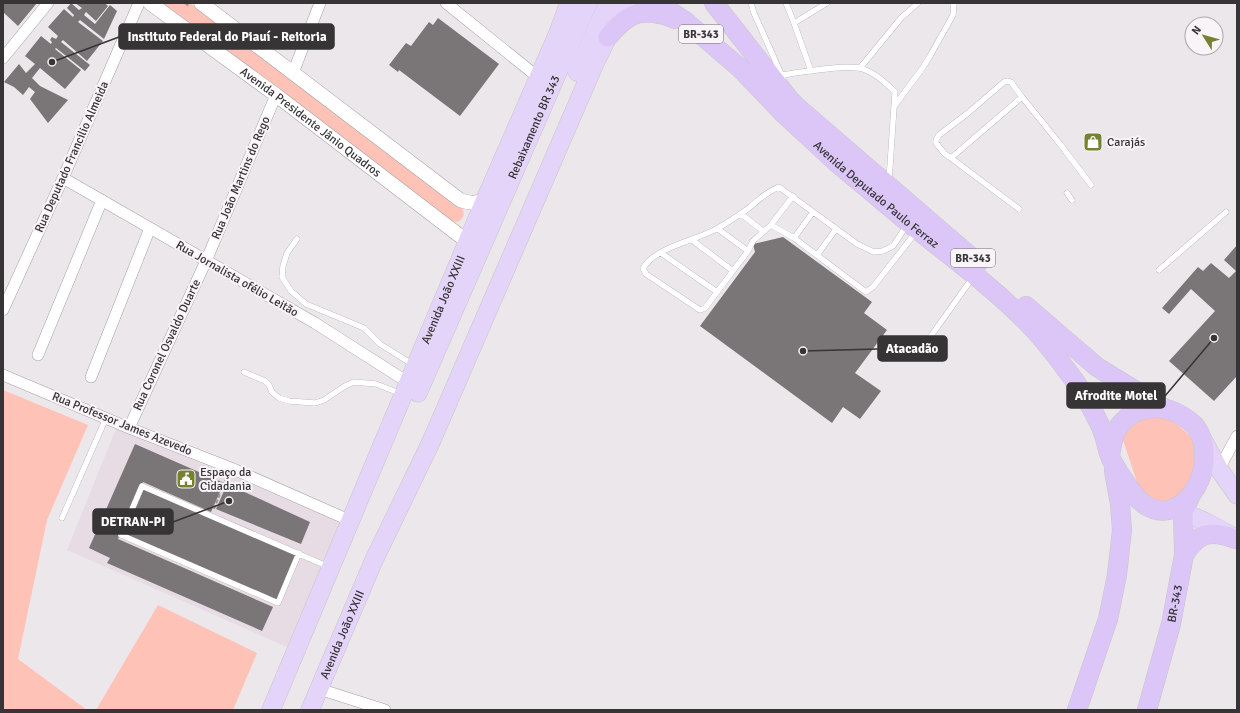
<svg xmlns="http://www.w3.org/2000/svg" width="1240" height="713" viewBox="0 0 1240 713" font-family="Signika,sans-serif">
  <style>
    .built { fill: #e7dbe4 }
    .green { fill: #ffc2b6 }
    .building { fill: #7a7576 }
    .lines { fill: none; stroke-linecap: round; stroke-linejoin: round }
    .service-casing { stroke: #a6a1a5; stroke-width: 6 }
    .minor-casing { stroke: #a6a1a5; stroke-width: 12 }
    .tertiary-casing { stroke: #a6a1a5; stroke-width: 15 }
    .primary-casing { stroke: #c7c6c6; stroke-width: 19 }
    .trunk-casing { stroke: #c7c6c6; stroke-width: 20 }
    .path { stroke: #9a9799; stroke-width: 2; stroke-dasharray: 4 2; stroke-linecap: butt }
    .service { stroke: #fff; stroke-width: 5.5 }
    .minor { stroke: #fff; stroke-width: 11 }
    .tertiary { stroke: #fff; stroke-width: 14 }
    .primary { stroke: #e5d4fa; stroke-width: 18 }
    .trunk { stroke: #dcc6f8; stroke-width: 19 }
    .labels { text-anchor: middle; dominant-baseline: central; stroke-width: 4; stroke-linejoin: round; paint-order: stroke }
    .shield { fill: #f9f4f8; stroke: #706e70; stroke-width: 1 }
    .shield-label { font-size: 11px; font-weight: bold; fill: #363435 }
    .street-label { font-size: 12px; fill: #363435; stroke: #f9f4f8 }
    .poi-label { font-size: 12px; fill: #363435; stroke: #f9f4f8; text-anchor: start }
    .leader { fill: none; stroke: #363435; stroke-width: 1.5 }
    .callout-dot { fill: #363435; stroke: #f9f4f8; stroke-width: 1.5 }
    .callout { fill: #363435; stroke: #363435; stroke-width: 1.5 }
    .callout-label { font-size: 13px; text-anchor: middle; font-weight: bold; fill: #fff }
  </style>
  <rect width="100%" height="100%" fill="#ece7eb"/>
  <path class="built" d="M116,429l225,91 -54,127 -220,-97z"/>
  <path class="green" d="M163,3h27l272,205c3,6 2,10 -4,14l-6,-1z
    M3,390l85,35 -41,95 -29,139 69,51h-84z
    M1159,417l15,5 12,10 7,8 5,11 -3,26 -18,20 -8,3 -13,2 -16,-11 -18,-54c9,-16 19,-18 37,-20z
    M158,605l99,48 -24,57h-137z"/>
  <path class="building" d="M3,3h34l-19,23 -15,-14z
    M71,3l8,7 3,-2 -7,-5h30l3,3 -12,15 -10,-9 -2,3 11,9 15,-19 7,6 -13,28 -24,-19 -2,2 25,19 -16,20 -24,-21 -2,2 29,23 -5,6 -29,-23 -1,1 26,21 -16,19 -25,-21 -8,10 8,8 28,14 -20,23 -18,-24 5,-7 -6,-5 -6,8 -9,-8 -10,-5 15,-18 7,9 9,-9 -10,-8 16,-20 10,8 1,-2 -2,-2 2,-3 4,2 2,-3 -10,-9 16,-18 9,8 1,-2 -7,-7z
    M438,18l61,46 -39,52 -61,-46 -1,2 -9,-7 17,-22 5,3 18,-24 4,3z
    M783,237l89,65 -8,11 23,17 -32,43 26,18 -21,28 -17,-12 -11,16 -132,-97 55,-74 -2,-8z
    M1237,245v131l-23,25 -45,-40 46,-50 -24,-22 -22,25 -7,-6 36,-41 5,4 8,-8 18,15 7,-7 -12,-11z
    M135,444l89,39 -13,29 -68,-30 -25,57 155,68 -11,24 -155,-68 3,-5 -21,-10z
    M227,484l83,38 -9,22 -85,-35z
    M143,489l154,66 -20,46 -154,-66z"/>
  <g class="lines">
    <defs>
      <path id="service" d="M751,3l3,10 29,65
        M786,3l8,20 17,48
        M794,23l33,-20
        M860,68l41,-50 17,-15
        M782,75c21,-3 57,-10 77,-7 12,2 28,16 36,24l-6,89
        M1022,97l-11,-15 -3,-1 -4,1 -36,31 -29,22 -3,5v3l9,11 6,4 71,-61 38,47 31,41
        M895,105l27,-36 8,-13 23,-41 1,-12
        M951,158l68,51
        M1067,193l5,7
        M741,214l22,17
        M771,225l22,-29
        M907,225l-14,21 -10,5 -9,1 -17,-8 -78,-57c-11,4 -21,13 -30,21 -10,7 -20,14 -31,20 -22,13 -61,18 -75,40l3,6 54,36 5,-2 43,-57 5,-10 18,-16 23,13 72,54 7,-5 43,-55
        M718,229l30,22
        M794,238l19,-26
        M297,239l-10,14 -4,13 -1,11 9,14 15,13 58,24 16,16 32,20
        M692,240l41,31
        M661,253l56,39
        M817,255l19,-26
        M1159,270l67,-58
        M892,355l17,-2 22,-17 42,-59
        M244,372l21,9 4,4 3,7 7,6 10,3 26,2 9,-3 21,-14 9,-4 22,2 26,10
        M62,518l44,-100
        M299,553l-21,50 -157,-68 21,-49 187,81"/>
      <path id="minor" d="M446,3l93,75
        M3,58l45,-55
        M293,73l27,-70
        M63,178l252,145 94,60
        M3,310l60,-132 76,-175
        M38,355l64,-155
        M3,375l126,53 102,40 120,53
        M91,377l59,-149
        M129,428l77,-167 70,-166
        M1219,469l18,-33
        M319,689l66,21"/>
      <g id="tertiary">
        <path id="s1" d="M150,3l126,92 188,144 2,6"/>
        <path d="M201,3l259,197c9,3 15,4 25,0"/>
      </g>
      <g id="primary">
        <path d="M577,72l31,-69"/>
        <path id="s2" d="M418,393l170,-390"/>
        <path d="M1203,440l16,29 18,26"/>
        <path d="M1175,509l29,12 28,15"/>
        <path id="s3" d="M271,710l214,-510 73,-167 11,-30"/>
        <path id="s4" d="M310,710l64,-150 57,-118 164,-379 24,-49 8,-11"/>
      </g>
      <g id="trunk">
        <path id="s5" d="M658,3l27,18 56,48 43,45 52,48 73,61 9,7c36,29 74,57 107,90 16,16 30,34 43,52 13,16 24,36 33,55 5,11 6,24 11,34 6,11 23,38 33,44 30,20 59,-17 59,-46 1,-11 -2,-23 -8,-32 -4,-5 -9,-8 -14,-11 -21,-13 -48,-10 -63,10 -6,8 -7,19 -9,29"/>
        <path d="M714,3l75,96 8,8 181,156"/>
        <path d="M608,37c14,-17 27,-29 51,-23 5,1 10,2 15,5"/>
        <path d="M1026,306l71,61 67,41"/>
        <path d="M1184,555c15,-23 26,-25 52,-16"/>
        <path d="M1077,710l31,-91 9,-44 5,-45 -2,-26 -6,-33"/>
        <path id="s6" d="M1147,710l24,-86 13,-69 -1,-43 7,-15"/>
      </g>
    </defs>
    <use href="#service" class="service-casing"/>
    <use href="#minor" class="minor-casing"/>
    <use href="#tertiary" class="tertiary-casing"/>
    <use href="#primary" class="primary-casing"/>
    <use href="#trunk" class="trunk-casing"/>
    <path class="path" d="M185,3l4,3
      M214,509l13,-33"/>
    <use href="#service" class="service"/>
    <use href="#minor" class="minor"/>
    <use href="#tertiary" class="tertiary"/>
    <use href="#primary" class="primary"/>
    <use href="#trunk" class="trunk"/>
  </g>
  <defs>
    <symbol id="shop-square" viewBox="-11 -11 22 22"><rect x="-9" y="-9" width="18" height="18" rx="4" fill="#758331" stroke="#f9f4f8"/><path d="M-5-2.5h2.3a2.7 3.5 0 0 1 5.4 0H5L5.5 6h-11ZM-1.5-2.5h3a1.5 2.3 0 0 0-3 0Z" fill="#fff"/></symbol>
    <symbol id="civic-square" viewBox="-11 -11 22 22"><rect x="-9" y="-9" width="18" height="18" rx="4" fill="#758331" stroke="#f9f4f8"/><path d="M-.6-6.5H3V-4.5H.6V-3L4-1V1h2V6H-6V1h2V-1L-.6-3ZM-1.2 2.5V6h2.4V2.5Z" fill="#fff"/></symbol>
  </defs>
  <g fill-rule="evenodd">
    <use href="#shop-square" x="1082" y="131" width="22" height="22"/>
    <use href="#civic-square" x="175" y="468" width="22" height="22"/>
  </g>
  <g class="labels">
    <g class="shield">
      <rect x="679" y="25" width="44" height="18" rx="3"/>
      <rect x="951" y="249" width="44" height="18" rx="3"/>
    </g>
    <g class="shield-label">
      <text x="701" y="34">BR-343</text>
      <text x="973" y="258">BR-343</text>
    </g>
    <g class="street-label">
      <text stroke="none"><textPath href="#s1" startOffset="200">Avenida Presidente Jânio Quadros</textPath></text>
      <text stroke="none"><textPath href="#s2" startOffset="290">Rebaixamento BR 343</textPath></text>
      <text transform="translate(72 157) rotate(-66)">Rua Deputado Francilio Almeida</text>
      <text transform="translate(241 178) rotate(-67)">Rua João Martins do Rego</text>
      <text stroke="none"><textPath href="#s5" startOffset="291">Avenida Deputado Paulo Ferraz</textPath></text>
      <text transform="translate(237 279) rotate(30)">Rua Jornalista ofélio Leitão</text>
      <text stroke="none"><textPath href="#s3" startOffset="445">Avenida João XXIII</textPath></text>
      <text transform="translate(167 345) rotate(-65)">Rua Coronel Osvaldo Duarte</text>
      <text transform="translate(122 424) rotate(22)">Rua Professor James Azevedo</text>
      <text stroke="none"><textPath href="#s6" startOffset="110">BR-343</textPath></text>
      <text stroke="none"><textPath href="#s4" startOffset="82">Avenida João XXIII</textPath></text>
    </g>
    <g class="poi-label">
      <text x="1107" y="142">Carajás</text>
      <text x="200" y="472">Espaço da<tspan x="200" dy="14">Cidadania</tspan></text>
    </g>
  </g>
  <path class="leader" d="M52 62L119 37M803 351L878 349M1214 338L1165 396M229 501L173 522"/>
  <g class="callout-dot">
    <circle cx="52" cy="62" r="4"/>
    <circle cx="803" cy="351" r="4"/>
    <circle cx="1214" cy="338" r="4"/>
    <circle cx="229" cy="501" r="4"/>
  </g>
  <g class="callout">
    <rect x="119" y="24" width="215" height="25" rx="4"/>
    <rect x="878" y="336" width="69" height="25" rx="4"/>
    <rect x="1067" y="383" width="98" height="25" rx="4"/>
    <rect x="93" y="509" width="80" height="25" rx="4"/>
  </g>
  <g class="callout-label">
    <text x="227" y="41">Instituto Federal do Piauí - Reitoria</text>
    <text x="912" y="353">Atacadão</text>
    <text x="1116" y="400">Afrodite Motel</text>
    <text x="133" y="526">DETRAN-PI</text>
  </g>
  <rect width="1240" height="713" fill="none" stroke="#363435" stroke-width="8"/>
  <g transform="translate(1204 36) rotate(307)"><circle r="19" fill="#f9f4f8" stroke="#aba7aa"/>
  <path d="M0-3L7 15L0 10L-7 15Z" fill="#758331"/>
  <text y="-6" font-size="11" font-weight="bold" text-anchor="middle" fill="#363435">N</text>
  </g>
</svg>
